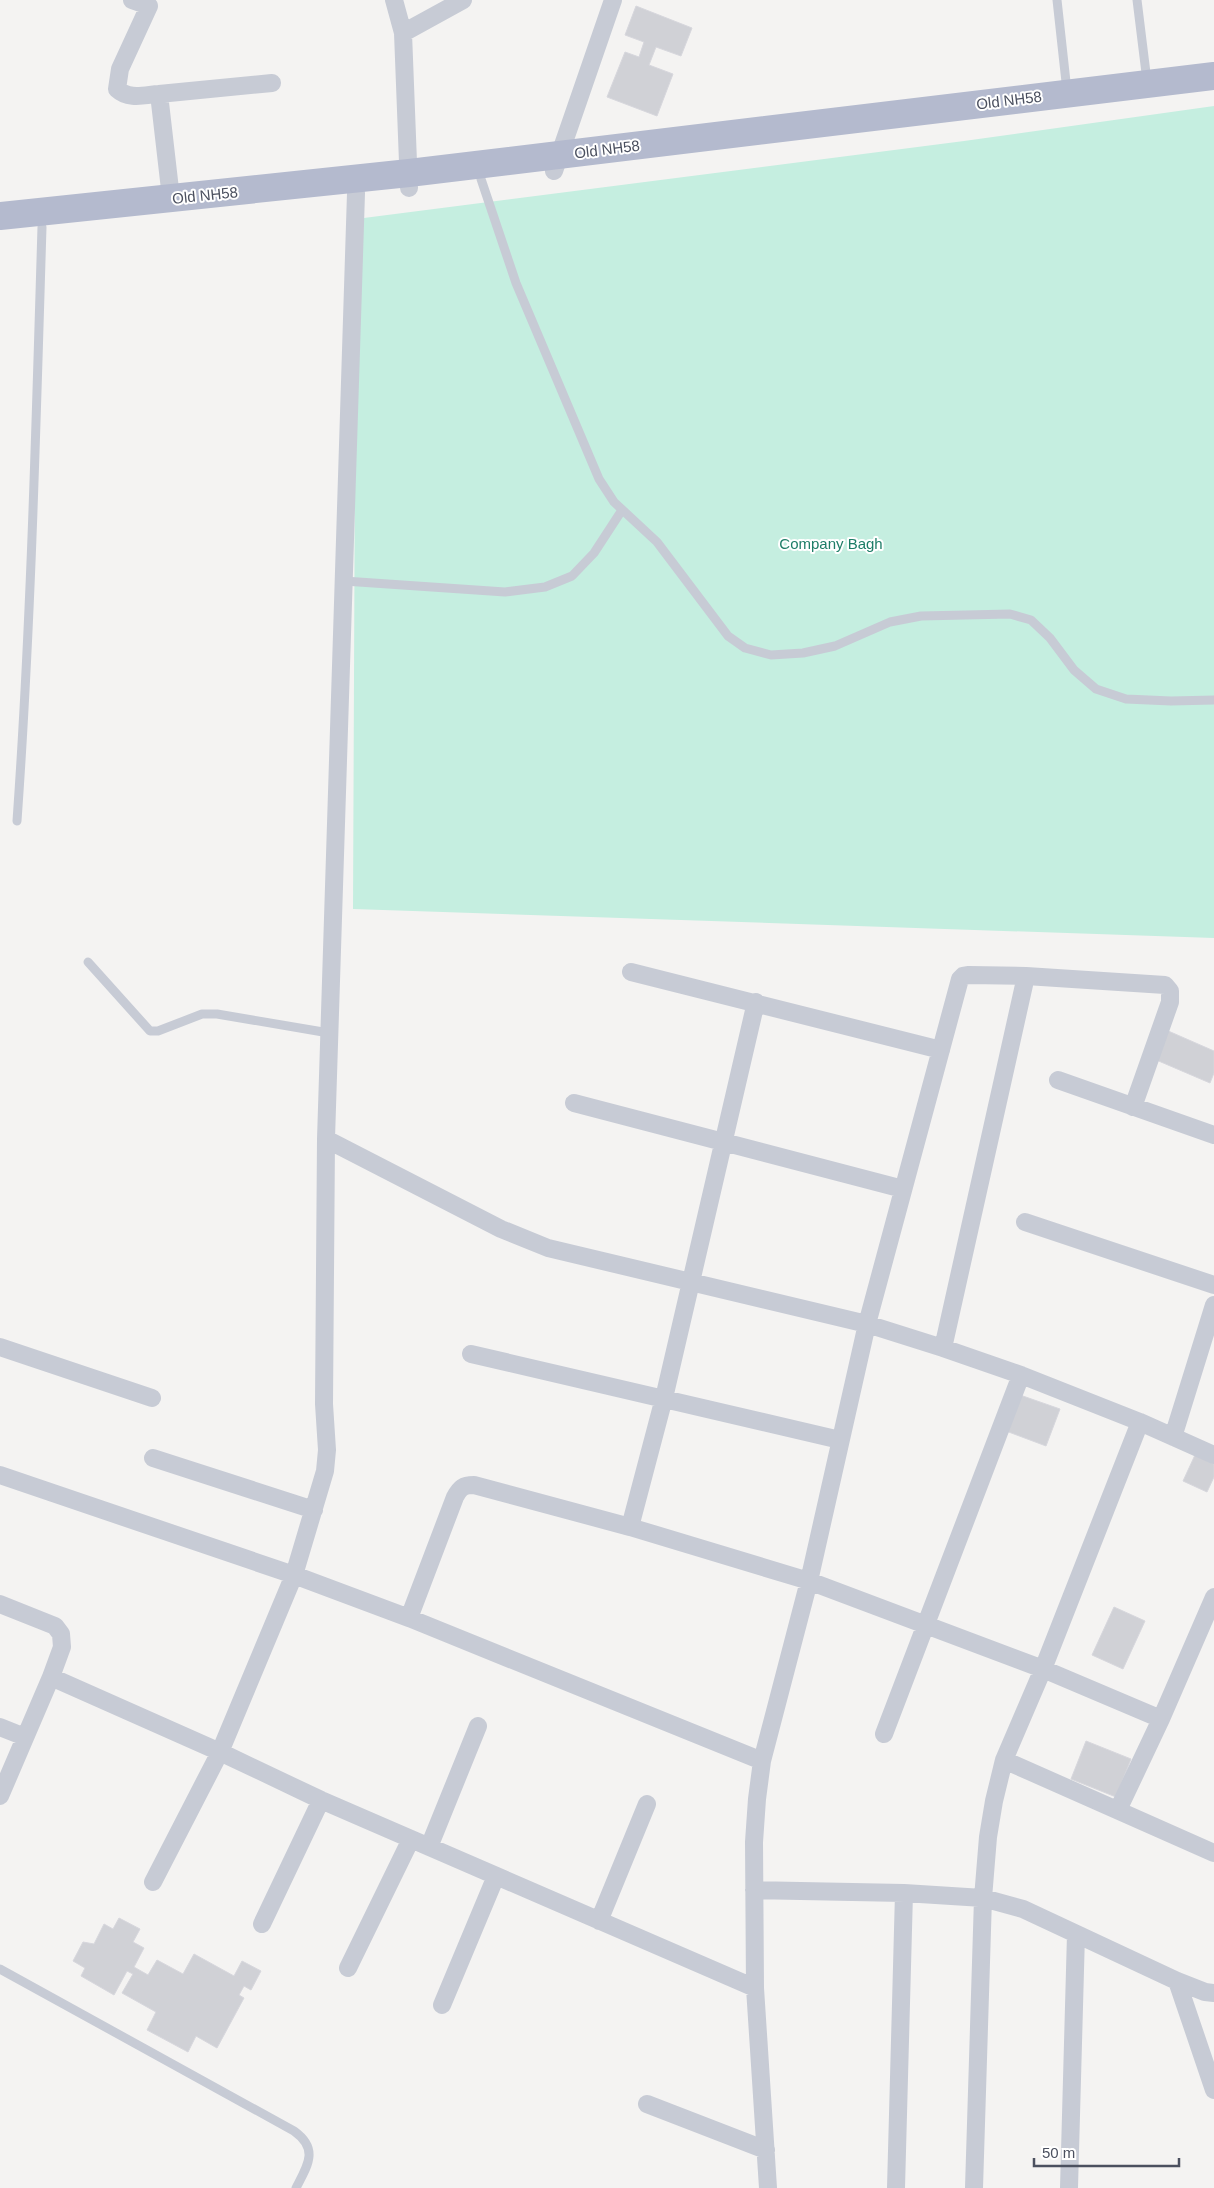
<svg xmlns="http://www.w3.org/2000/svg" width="1214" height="2188" viewBox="0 0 1214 2188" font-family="Arial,sans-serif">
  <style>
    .green { fill: #c5eee0 }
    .building { fill: #d0d1d6; stroke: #d7d7dd }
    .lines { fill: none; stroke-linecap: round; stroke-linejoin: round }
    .lane { stroke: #c7cbd5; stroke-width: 9 }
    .street { stroke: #c7cbd5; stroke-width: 18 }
    .primary { stroke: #b4bace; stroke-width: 28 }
    .labels { text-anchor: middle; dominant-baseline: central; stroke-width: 4; stroke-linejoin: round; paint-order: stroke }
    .street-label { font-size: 15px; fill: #4b505f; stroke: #fff }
    .park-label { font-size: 15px; fill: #1e7d67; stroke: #fff }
  </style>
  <rect width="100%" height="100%" fill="#f4f3f2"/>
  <path class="green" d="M1214,106v832l-861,-29 3,-690 608,-78z"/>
  <path class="building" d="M636,6l56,22 -11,28 -25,-9 -7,18 24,9 -16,42 -50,-19 18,-45 14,5 5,-15 -19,-7z
    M1166,1030l48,21v22l-4,10 -56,-24z
    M1020,1395l40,14 -14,37 -40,-15z
    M1195,1455l19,9v13l-7,15 -24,-11z
    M1114,1607l31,14 -22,48 -31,-14z
    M1086,1741l45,18 -15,38 -45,-18z
    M119,1918l21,11 -7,13 11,6 -10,19 14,8 9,-15 26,14 11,-20 40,22 8,-15 19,10 -10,19 -7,-4 -5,9 5,3 -27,50 -21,-12 -8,16 -41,-22 9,-18 -34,-19 11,-19 -6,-3 -13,24 -33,-19 4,-8 -12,-7 10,-19 11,2 10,-20 9,5z"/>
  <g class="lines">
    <path class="lane" d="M1057,0l10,91
      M1137,0l10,81
      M481,179l35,104 83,196 15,23 43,40 71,94 17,12 26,7 32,-2 32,-7 55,-24 31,-6 89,-2 21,6 19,18 24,32 22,19 30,10 45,2 43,-1
      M344,581l161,11 40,-5 27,-11 22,-23 28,-43
      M17,821c14,-198 19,-396 25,-594
      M88,962l62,69h8l44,-17h15l112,19
      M0,1969l294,162c25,18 14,34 2,57"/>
    <path class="street" d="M132,0l17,6 -29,63 -3,20c12,11 27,6 42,5l12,104
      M394,0l9,33
      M159,94l113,-11
      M554,171l59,-171
      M409,188l-6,-155 60,-33
      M631,972l310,78
      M1058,1080l156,55
      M574,1103l329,86
      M326,1139l175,90 47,19 319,76 76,24 78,27 119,47 74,33
      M1025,1222l189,63
      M0,1347l152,51
      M943,1348l83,-372
      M471,1354l369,86
      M1173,1437l41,-132
      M153,1458l161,52
      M0,1475l294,100 115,43 353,143
      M630,1527l34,-129 92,-396
      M0,1604l55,22 6,8 1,13 -11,30
      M409,1618l46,-121c5,-9 8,-12 19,-12l156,42 179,54 234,88 118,50 53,-122
      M0,1727l25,10
      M884,1734l137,-359
      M1004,1760l210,93
      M0,1796l51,-119 169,75 101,48 434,188
      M1118,1810l43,-91
      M429,1847l49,-121
      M153,1882l67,-130 74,-177 31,-104 2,-21 -3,-46 2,-265 30,-946
      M754,1890l150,3 79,5 40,11 154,72 28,11 9,1
      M599,1921l48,-117
      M262,1924l59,-124
      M348,1968l63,-129
      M1177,1981l37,109
      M442,2005l54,-129
      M647,2104l119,46
      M768,2188l-13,-200 -1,-146 3,-43 5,-38 47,-180 58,-257 93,-345 3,-3 6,-1 57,1 139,9 5,6v11l-37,105
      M896,2188l8,-295
      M974,2188l9,-290 5,-61 6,-36 10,-41 39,-91 97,-247
      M1069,2188l7,-254"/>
    <path class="primary" d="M0,216l409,-43 805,-97"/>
  </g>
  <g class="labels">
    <g class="street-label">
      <text transform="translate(1009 100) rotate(-7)">Old NH58</text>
      <text transform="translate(607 149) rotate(-7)">Old NH58</text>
      <text transform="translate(205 195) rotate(-6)">Old NH58</text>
    </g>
    <g class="park-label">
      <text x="831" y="543">Company Bagh</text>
    </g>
  </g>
  <path d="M1034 2158v8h145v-8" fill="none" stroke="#4b505f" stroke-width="2.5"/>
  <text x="1042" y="2158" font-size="15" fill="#4b505f" stroke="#ffffff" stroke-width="4" paint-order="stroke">50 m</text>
</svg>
